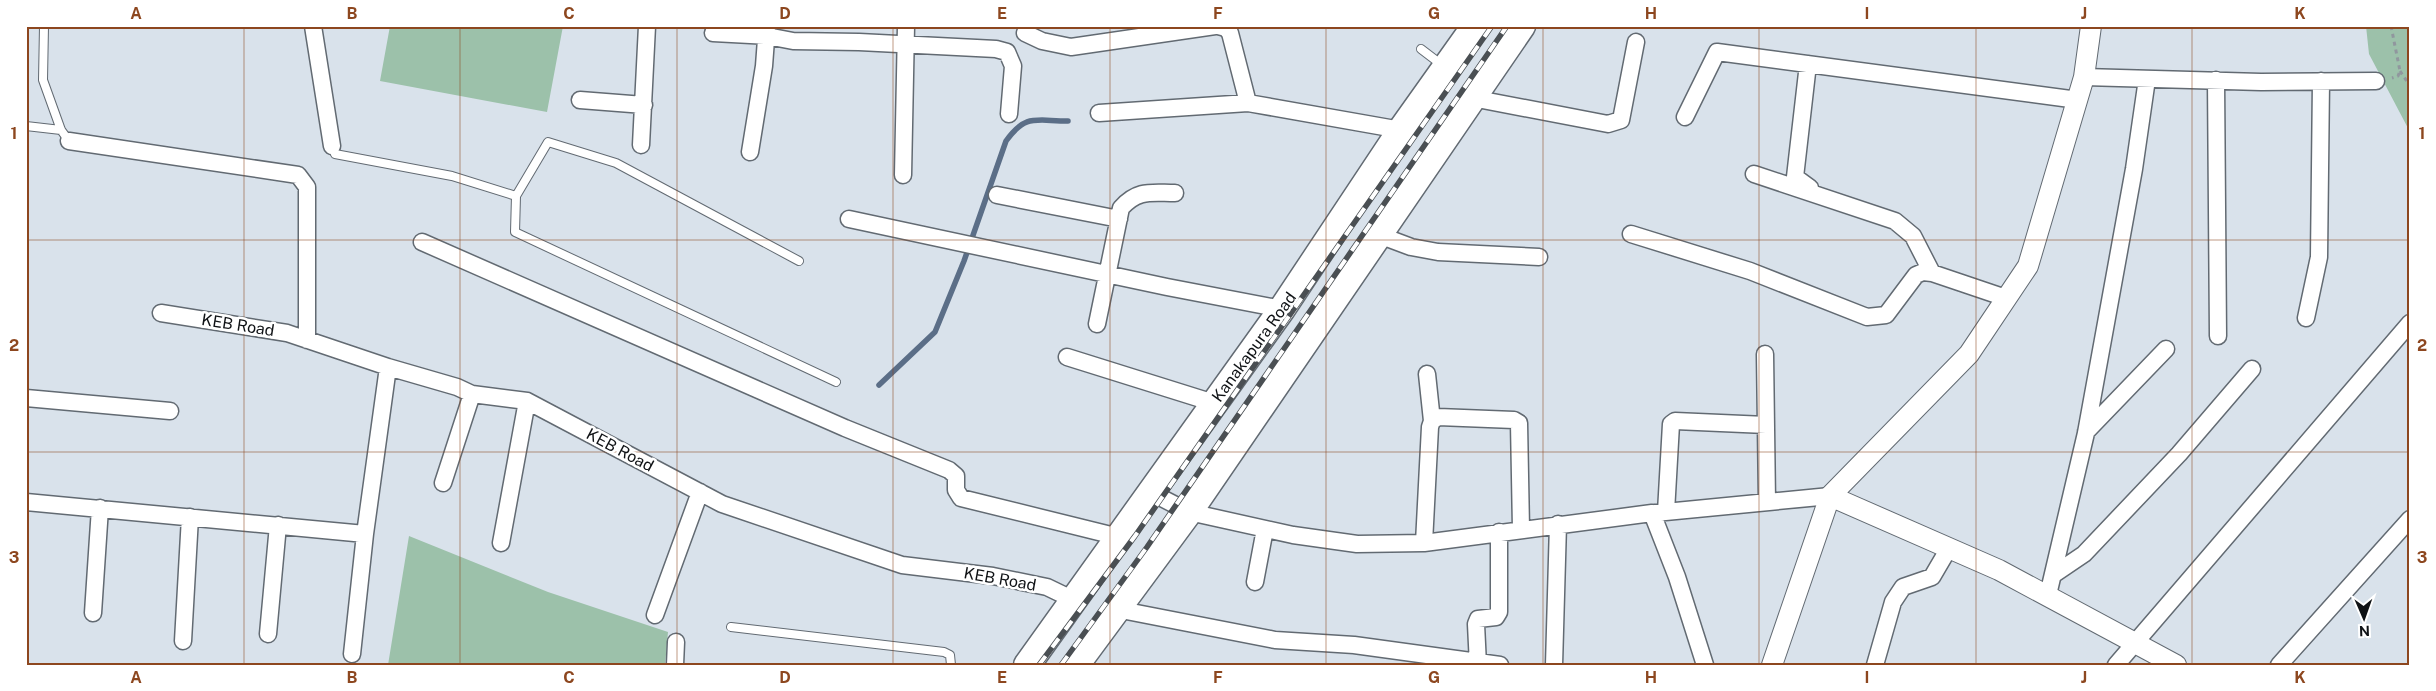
<svg xmlns="http://www.w3.org/2000/svg" width="2436" height="691" viewBox="0 0 2436 691" font-family="'Public Sans',sans-serif">
  <style>
    .green { fill: #9cc1aa }
    .lines { fill: none; stroke-linecap: round; stroke-linejoin: round }
    .stream { stroke: #5b6e87; stroke-width: 5.5 }
    .service-casing { stroke: #626a72; stroke-width: 10 }
    .minor-casing { stroke: #626a72; stroke-width: 19 }
    .tertiary-casing { stroke: #626a72; stroke-width: 22 }
    .trunk-casing { stroke: #626a72; stroke-width: 29 }
    .path { stroke: #90979e; stroke-width: 3; stroke-dasharray: 4 4; stroke-linecap: butt }
    .service { stroke: #fff; stroke-width: 8 }
    .minor { stroke: #fff; stroke-width: 16 }
    .tertiary { stroke: #fff; stroke-width: 20 }
    .trunk { stroke: #fff; stroke-width: 26 }
    .rail-casing { stroke: #4a4f53; stroke-width: 5.5 }
    .rail { stroke: #fff; stroke-width: 4; stroke-dasharray: 11; stroke-linecap: butt }
    .grid { fill: none; stroke: #8d471f; stroke-width: 1; stroke-opacity: 0.55 }
    .labels { text-anchor: middle; dominant-baseline: central; stroke-width: 5; stroke-linejoin: round; paint-order: stroke }
    .street-label { font-size: 16px; fill: #0f1215; stroke: #fff }
    .neatline { fill: none; stroke: #8d471f; stroke-width: 2 }
    .grid-label { font-size: 16px; text-anchor: middle; font-weight: bold; fill: #8d471f }
  </style>
  <rect width="100%" height="100%" fill="#d9e2eb"/>
  <path class="green" d="M390,26h173l-16,86 -167,-31z
    M2366,26h44v106l-41,-78z
    M409,536l139,56 120,40 -3,33h-277z"/>
  <g class="lines">
    <path class="stream" d="M879,385l56,-53 29,-71 42,-120c20,-28 30,-20 62,-20"/>
    <defs>
      <path id="service" d="M44,26l-1,54 18,50 8,11
        M1421,49l21,16
        M26,126l35,4
        M332,146l3,8 117,22 64,20 32,-54 68,21 183,98
        M516,196l-1,36 321,150
        M731,627l213,25 6,3 1,10"/>
      <path id="minor" d="M313,26l19,120
        M1218,26l8,2 4,5 18,70
        M713,33l54,3 26,5 66,1 137,7 11,3 6,14 -4,48
        M1025,33l17,8 29,6 144,-21
        M1808,64l-13,113 15,11
        M2084,77l177,5 115,-1
        M2216,80l2,256
        M1472,98l136,26 13,-4 15,-78
        M580,100l64,5
        M1099,113l149,-10 153,27
        M1685,117l32,-65 361,48
        M69,141l229,34 9,12v153
        M641,145l6,-119
        M750,152l14,-86 3,-40
        M1754,174l141,47 18,15 19,37
        M903,175l3,-149
        M997,195l122,24
        M849,219l318,68 115,22
        M1631,234l119,37 117,46 19,-2 30,-40 7,-3 9,1 74,25
        M1379,235l32,12 27,5 101,5
        M422,242l423,186 104,42 7,6v14l5,8 158,39
        M161,313l126,20 101,34 69,20 15,7 55,7 195,103 180,61 91,11 54,11 27,13
        M2306,318l13,-61 2,-176
        M1097,324l24,-116c17,-19 30,-15 54,-15
        M1765,354l2,148
        M1067,357l147,46
        M1427,374l5,47
        M26,398l144,13
        M2086,432l80,-83
        M443,483l29,-89
        M1152,493l37,19 104,23 64,9 67,-1 228,-30 25,64 28,88
        M26,502l339,32 23,-167
        M1666,512l5,-88 4,-3 91,4
        M1655,513l175,-17
        M501,543l26,-142
        M1424,543l6,-116 2,-6 6,-4 76,3 5,3 2,106
        M2053,575l31,-21 95,-100 73,-85
        M1255,582l10,-53
        M2048,595l38,-162 48,-264 13,-90
        M1116,609l159,31 79,5 146,20
        M93,613l7,-105
        M655,615l45,-123
        M268,634l10,-109
        M183,641l7,-124
        M352,654l13,-120
        M675,665l1,-23
        M1478,665l-2,-41 2,-5 18,-2 3,-5v-80
        M1554,665l4,-141
        M1875,665l18,-63 10,-15 29,-10 17,-29
        M2116,665l294,-342
        M2279,665l131,-146"/>
      <path id="tertiary" d="M1830,496l139,-142 59,-88 56,-189 7,-51
        M1772,665l58,-169 169,74 177,95"/>
      <path id="trunk" d="M1027,665l255,-356 119,-179 74,-104
        M1076,665l113,-153 333,-486"/>
    </defs>
    <use href="#service" class="service-casing"/>
    <use href="#minor" class="minor-casing"/>
    <use href="#tertiary" class="tertiary-casing"/>
    <use href="#trunk" class="trunk-casing"/>
    <path class="path" d="M2391,26l9,45 -2,5 -6,2
      M2400,71l10,15"/>
    <use href="#service" class="service"/>
    <use href="#minor" class="minor"/>
    <use href="#tertiary" class="tertiary"/>
    <use href="#trunk" class="trunk"/>
    <defs>
      <path id="rail" d="M1039,665l96,-129 357,-510
        M1061,665l86,-118 360,-521"/>
    </defs>
    <use href="#rail" class="rail-casing"/>
    <use href="#rail" class="rail"/>
  </g>
  <path class="grid" d="M244,26v639M460,26v639M677,26v639M893,26v639M1110,26v639M1326,26v639M1543,26v639M1759,26v639M1976,26v639M2192,26v639M26,240h2384M26,452h2384"/>
  <g class="labels">
    <g class="street-label">
      <text transform="translate(238 325) rotate(9)">KEB Road</text>
      <text transform="translate(1254 347) rotate(-54)">Kanakapura Road</text>
      <text transform="translate(620 450) rotate(28)">KEB Road</text>
      <text transform="translate(1000 579) rotate(10)">KEB Road</text>
    </g>
  </g>
  <rect width="2436" height="691" fill="none" stroke="#ffffff" stroke-width="55"/>
  <g transform="translate(2364 618) rotate(178)" stroke="#ffffff" stroke-width="4" paint-order="stroke">
  <path d="M0-4L9 19L0 12L-9 19Z" fill="#0f1215"/>
  <text y="-8" font-size="14" font-weight="bold" text-anchor="middle" fill="#0f1215">N</text>
  </g>
  <rect x="28" y="28" width="2380" height="636" class="neatline"/>
  <g class="grid-label">
    <text x="136" y="19">A</text>
    <text x="352" y="19">B</text>
    <text x="569" y="19">C</text>
    <text x="785" y="19">D</text>
    <text x="1002" y="19">E</text>
    <text x="1218" y="19">F</text>
    <text x="1434" y="19">G</text>
    <text x="1651" y="19">H</text>
    <text x="1867" y="19">I</text>
    <text x="2084" y="19">J</text>
    <text x="2300" y="19">K</text>
    <text x="14" y="139">1</text>
    <text x="2422" y="139">1</text>
    <text x="14" y="351">2</text>
    <text x="2422" y="351">2</text>
    <text x="14" y="563">3</text>
    <text x="2422" y="563">3</text>
    <text x="136" y="683">A</text>
    <text x="352" y="683">B</text>
    <text x="569" y="683">C</text>
    <text x="785" y="683">D</text>
    <text x="1002" y="683">E</text>
    <text x="1218" y="683">F</text>
    <text x="1434" y="683">G</text>
    <text x="1651" y="683">H</text>
    <text x="1867" y="683">I</text>
    <text x="2084" y="683">J</text>
    <text x="2300" y="683">K</text>
  </g>
</svg>
